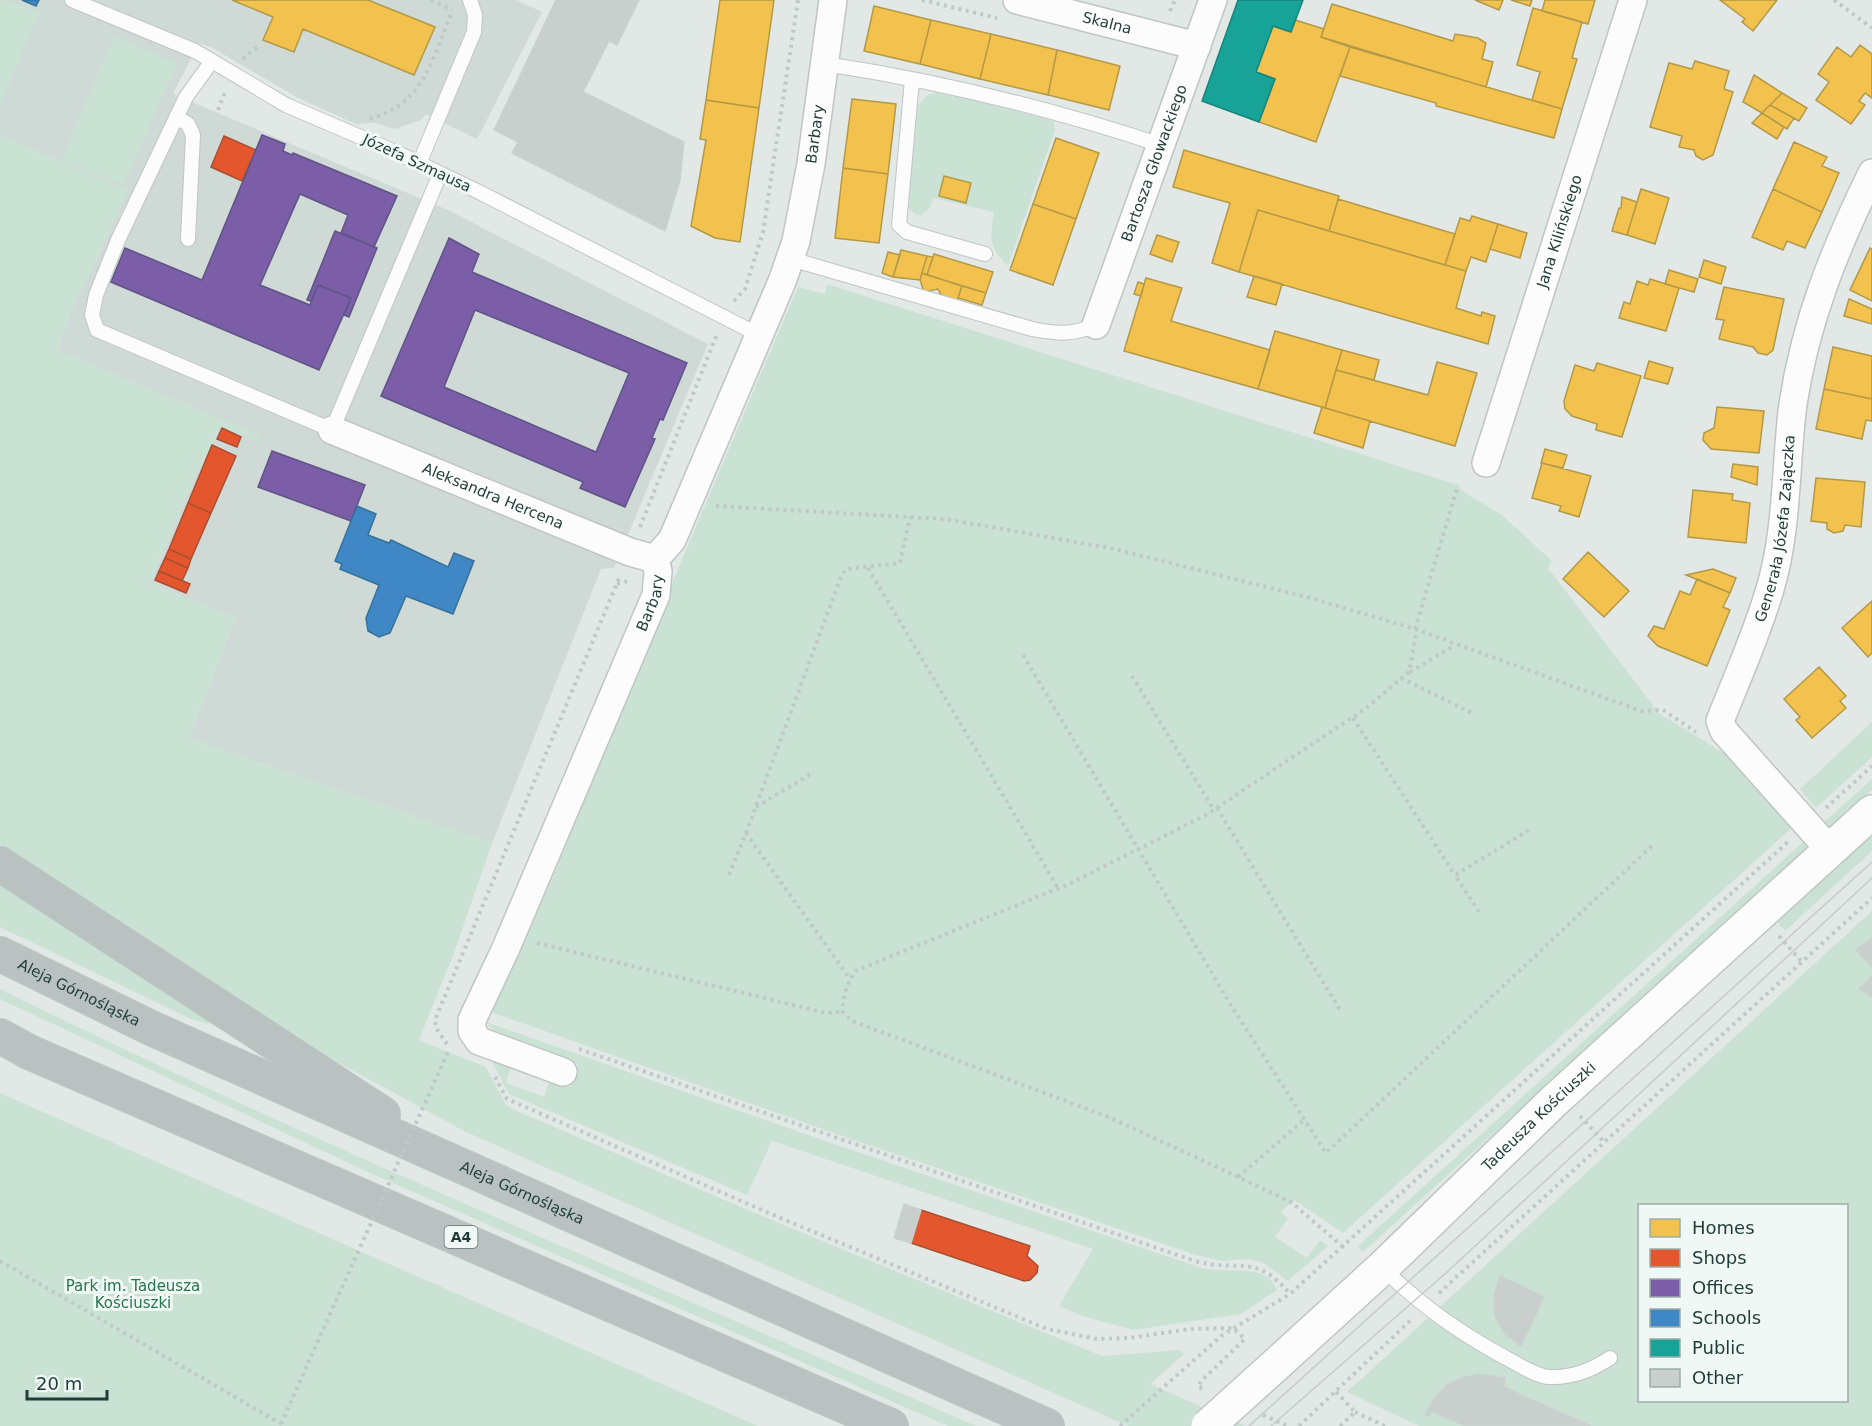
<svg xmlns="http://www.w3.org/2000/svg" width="1872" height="1426" viewBox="0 0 1872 1426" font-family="'DejaVu Sans',sans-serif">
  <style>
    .built { fill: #cfdad6 }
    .green { fill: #cae2d4; fill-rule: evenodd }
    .homes { fill: #f2c14e; stroke: #b39947; stroke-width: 1.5 }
    .shops { fill: #e4572e; stroke: #a94f31; stroke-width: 1.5 }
    .offices { fill: #7b5ea7; stroke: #5f5486; stroke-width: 1.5; fill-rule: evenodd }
    .schools { fill: #3f88c5; stroke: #35719b; stroke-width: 1.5 }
    .public { fill: #17a398; stroke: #19847b; stroke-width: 1.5 }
    .building { fill: #c9cfcd; stroke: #cbd1cf; stroke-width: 1.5 }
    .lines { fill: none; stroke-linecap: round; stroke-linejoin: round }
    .lane-casing { stroke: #bfc5c3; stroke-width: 16 }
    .street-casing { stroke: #bfc5c3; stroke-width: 30 }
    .secondary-casing { stroke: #bec6c4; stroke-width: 36 }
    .highway-casing { stroke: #bbc5c3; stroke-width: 36 }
    .path { stroke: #bfc8c7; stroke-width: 4; stroke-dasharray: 3 4.5; stroke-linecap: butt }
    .lane { stroke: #fbfcfb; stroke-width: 14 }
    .street { stroke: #fbfcfb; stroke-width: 27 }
    .secondary { stroke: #fbfcfb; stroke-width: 33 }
    .highway { stroke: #b9c2c1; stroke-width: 33 }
    .tram { stroke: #c6cac9; stroke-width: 1.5 }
    .secondary-bridge-casing { stroke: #bec6c4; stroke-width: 36; stroke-linecap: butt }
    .path-bridge { stroke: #bfc8c7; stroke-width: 4; stroke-dasharray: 3 4.5; stroke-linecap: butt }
    .secondary-bridge { stroke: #fbfcfb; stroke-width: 33 }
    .labels { text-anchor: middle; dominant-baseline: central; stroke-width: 6; stroke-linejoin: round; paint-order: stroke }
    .shield { fill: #f0f8f5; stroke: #5e7471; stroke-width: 1.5 }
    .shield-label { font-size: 14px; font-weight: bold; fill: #1f3c38 }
    .street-label { font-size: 15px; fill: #1f3c38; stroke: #f0f8f5 }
    .park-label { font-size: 15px; fill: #27754f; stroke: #f0f8f5 }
  </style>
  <rect width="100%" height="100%" fill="#e2e8e6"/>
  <path class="built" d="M0,0h516l26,12 -65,127 -51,-25 -5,6 -26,9 -20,-6 -19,1 -58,-26 -87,-51 -12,-4 -26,51 275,116 260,134 -94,224 -13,1 -109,274 -303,-105 47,-120 -86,-35 41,-99 29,-57 38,14 2,-5 -203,-86 14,-38 57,-121 -128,-56z"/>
  <path class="green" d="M0,0h7l32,13 -39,93z
    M114,37l63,26 -53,123 -63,-26z
    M943,91l110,30 2,9 -47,136c-20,-20 -18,-27 -14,-54l-61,-14 -3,10 -9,7 -6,-1 -8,-8 10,-100 10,-11z
    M0,135l128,56 -57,121 -14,38 204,86 -3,5 -38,-14 -29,57 -41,99 86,35 -47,120 303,105 -38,110 -35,87 67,27 20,38 11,6 264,113 321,132 78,-6 4,4 -34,30 95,42h-117l-662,-294 -164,-89 -302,-198z
    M827,284l631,201 4,6 40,24 50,46 -4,7 111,145 71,44 65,68 -452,408 -49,-33 -13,12 7,6 -13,19 32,21 13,-18 8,6 -40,35 -26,-19 -17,-3 -23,2 -26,-6 -354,-119 -357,-126 37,-64 31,-69 130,-320 115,-270 27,7z
    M1872,722v35l-56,51 -16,-19z
    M1872,779v11l-46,42 -5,-7z
    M1872,832v19l-87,80 -9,-11z
    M1803,842l5,6 -445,404 -5,-6z
    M0,881l210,138 -1,5 -18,-5 -191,-92z
    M1872,911v515h-453l-72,-34zM1640,1206h206v194h-206z
    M0,989c319,158 650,293 976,437h-28l-580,-254 -368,-173z
    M486,1022l351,123 365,123c24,6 65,-6 75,22l-36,24 -108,16 -51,-14 -23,-10 34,-57 -321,-108 -25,54 -238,-101 -19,-36 21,8 -5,17 38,14 6,-17 20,7 8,-23 -80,-30z
    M0,1093l758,333h-758z"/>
  <path class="homes" d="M232,0h136l67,27 -21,48 -111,-46 -9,23 -31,-12 10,-23z
    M720,0h54l-15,108 -53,-8z
    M1475,0h28l-4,10z
    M1511,0h21l-2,6z
    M1545,0h50l-7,24 -46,-13z
    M1720,0h57l-24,31 -11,-9 3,-3z
    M1332,4l121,37 2,-7 23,4 8,5 -4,16 11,3 -7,25 -165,-50z
    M874,6l57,14 -11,44 -56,-13z
    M1533,8l49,14 -10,36 5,1 -15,50 -30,-9 8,-28 -23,-7z
    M931,20l60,14 -11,45 -60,-15z
    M1295,20l29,9 -3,8 29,10 -34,95 -57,-20 16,-43 -19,-7 17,-46 18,6z
    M991,34l66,16 -9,45 -68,-16z
    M1860,45l12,9v44l-7,-5 -6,8 6,4 -14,19 -35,-24 13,-18 -11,-8 19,-27 14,10z
    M1350,47l212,62 -8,29 -118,-32v-3l-96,-27z
    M1057,50l63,16 -11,44 -61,-15z
    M1695,61l34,10 -5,18 9,3 -20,63 -10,5 -7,-4 -2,-6 -15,-3 3,-11 -32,-9 19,-64 23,6z
    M1754,75l28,18 -20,20 -19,-11z
    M1782,93l25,15 -8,13 -29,-16z
    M852,99l44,5 -8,70 -45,-6z
    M706,100l53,8 -19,134 -25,-4 -24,-12 15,-86 -6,-1z
    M1770,105l24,13 -7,11 -25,-16z
    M1762,113l22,14 -7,12 -25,-16z
    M1056,138l43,15 -23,66 -43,-15z
    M1794,142l33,15 -5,9 17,7 -17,39 -49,-23z
    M1184,150l155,46 -10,35 -71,-21 -19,62 -27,-9 18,-60 -57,-16z
    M843,168l45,6 -9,69 -44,-5z
    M944,176l27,7 -5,20 -27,-7z
    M1641,189l28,9 -14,46 -28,-9z
    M1773,189l49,23 -17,36 -18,-7 -4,9 -31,-13z
    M1622,197l15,5 -10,33 -15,-4 7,-23h2z
    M1338,199l117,35 -10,31 -116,-34z
    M1033,204l43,15 -23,66 -43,-15z
    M1258,210l208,61 -10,37 25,8 1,-4 13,4 -7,28 -249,-72z
    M1472,216l26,8 -12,38 -15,-5 -5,14 -21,-6 15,-47 10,3z
    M1498,224l29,9 -7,25 -30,-9z
    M1157,235l22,7 -7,20 -22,-8z
    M1870,248l2,1v52l-22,-11z
    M901,250l26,6 -7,24 -27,-3z
    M888,252l12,3 -7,22 -11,-4z
    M934,254l59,18 -7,21 -59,-18z
    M927,256l6,1 -6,18 -5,-2z
    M1704,260l22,7 -5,17 -22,-7z
    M1669,270l29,9 -4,13 -29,-8z
    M922,273l40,13 -5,15 -15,-4 -4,-8 -14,3 -4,-12z
    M1254,276l28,8 -6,21 -29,-8z
    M1146,278l36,10 -11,33 99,29 -12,39 -134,-38z
    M1650,279l29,9 -13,43 -47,-13 5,-16 6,2 7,-23 11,4z
    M1138,282l6,2 -3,12 -7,-2z
    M962,286l24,7 -4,12 -24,-7z
    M1724,287l60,12 -11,51 -6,5 -9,-2 -5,-6 -34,-8 5,-19 -8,-1z
    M1849,299l23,10v15l-28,-8z
    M1275,331l67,19 -17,58 -67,-19z
    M1833,347l39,9v43l-48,-10z
    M1342,350l37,10 -5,20 -38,-10z
    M1649,361l24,7 -5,16 -24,-6z
    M1437,362l40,11 -22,73 -130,-38 11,-38 92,25z
    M1597,363l44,13 -19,61 -26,-7 1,-6 -25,-8 -7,-7 -1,-8 11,-36 19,6z
    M1824,389l48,10v22l-6,-1 -4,19 -46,-10z
    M1322,407l48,14 -7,27 -49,-15z
    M1717,407l47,4 -5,42 -48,-4 -8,-9 1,-7 10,-5z
    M1545,449l22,6 -4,13 -22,-5z
    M1542,463l49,13 -12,41 -20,-6 2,-5 -29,-8z
    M1733,464l25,3 -1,18 -26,-8z
    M1816,478l49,4 -4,45 -16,-2 -2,6 -9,2 -7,-4v-6l-16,-2z
    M1693,490l40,4 -1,6 18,3 -4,40 -58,-6z
    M1588,552l41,39 -25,26 -41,-38z
    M1713,569l23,9 -6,15 -44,-18z
    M1697,579l33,14 -7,14 7,3 -23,56 -49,-20 -10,-10 6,-10 10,3 16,-38 10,4z
    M1872,601v52l-4,4 -26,-29z
    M1819,667l27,29 -6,5 6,7 -34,30 -16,-18 4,-3 -16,-18z"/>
  <path class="shops" d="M224,136l32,14 -14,31 -31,-14z
    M222,428l19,9 -4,10 -20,-8z
    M212,445l24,11 -25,57 -23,-10z
    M188,503l23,10 -20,46 -22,-10z
    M169,549l22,10 -3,9 -23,-10z
    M165,558l23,10 -6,13 -23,-10z
    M159,571l31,13 -4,9 -31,-13z
    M921,1210l109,36 -3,10 11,10 -1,7 -7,7 -6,1 -113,-38z"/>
  <path class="offices" d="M262,135l23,9 -2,7 9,4 1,-2 104,43 -23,51 -33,-14 7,-18 -48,-21 -40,91 50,20 8,-20 33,13 -32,72 -208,-88 14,-34 77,32z
    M335,231l42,17 -28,69 -5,-2 7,-17 -33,-13 -7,16 -4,-1z
    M449,238l30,16 -7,18 215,91 -24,57 -3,-1 -8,19 3,1 -30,68 -45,-19 3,-6 -202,-86zM475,310l154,63 -33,79 -152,-65z
    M272,451l93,34 -14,36 -93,-34z"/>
  <path class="schools" d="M22,0h17l-3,6z
    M357,506l19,8 -8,21 21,8 2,-3 57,27 6,-14 20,8 -21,53 -47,-18 -16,37 -11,4 -11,-6 -2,-13 13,-33 -39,-16 2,-5 -7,-3z"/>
  <path class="public" d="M1238,0h65l-12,32 -18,-6 -17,46 19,7 -16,43 -57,-21z"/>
  <path class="building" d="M556,0h83l-22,45 -8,-4 -26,51 101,50 -4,38 -15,51 -153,-78 6,-11 -24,-12z
    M1872,938v29l-16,-17z
    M1872,976v21l-13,-8z
    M904,1204l17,6 -10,33 -17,-5z
    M1500,1276l44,21 -23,49 -16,-12 -10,-18 -1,-21z
    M1479,1374l26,4 -1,9 87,39h-126l-34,-15 -2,5 -4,-1 10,-18 13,-13 13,-6z"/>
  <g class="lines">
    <defs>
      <path id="lane" d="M72,0l123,51 91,54 114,49 81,39 278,142
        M212,61l-26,36 -68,143 -22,55 -4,20 5,15 235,100 108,-256
        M825,64c114,17 227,45 336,81
        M912,80l-13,145 8,7 78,22
        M176,117l12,7 5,11 -5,104
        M419,164l55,-132 1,-17 -5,-15
        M791,259l241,70c25,5 41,6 64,-4
        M1382,1268c43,40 73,62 124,90 12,6 29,18 43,19 22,1 43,-7 61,-19"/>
      <g id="street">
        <path id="s1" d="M1017,0l180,46"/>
        <path id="s2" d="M1096,325l117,-325"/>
        <path id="s3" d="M332,430l298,122 25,7"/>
        <path id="s4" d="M1486,463l147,-463"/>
        <path id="s5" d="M655,559l17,-19 111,-261 13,-38 15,-77 22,-164"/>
        <path id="s6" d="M1830,850l-106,-119 -4,-10c17,-43 37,-87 50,-132 18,-59 15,-124 23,-185 13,-85 42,-155 79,-231"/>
        <path id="s7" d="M563,1072l-84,-31 -7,-10v-11l34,-72 150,-353 2,-24 -3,-12"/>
      </g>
      <g id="secondary">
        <path id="s8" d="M1280,1361l102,-93 172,-167 318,-289"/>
      </g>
      <g id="highway">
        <path d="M0,864l383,250"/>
        <path id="s9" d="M0,954l151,74 896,398"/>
        <path d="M0,1036l29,16 862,374"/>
      </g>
    </defs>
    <use href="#lane" class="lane-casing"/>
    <use href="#street" class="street-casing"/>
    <use href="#secondary" class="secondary-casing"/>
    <use href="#highway" class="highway-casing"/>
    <path class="path" d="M431,0l21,10
      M922,0l75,18
      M1834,0l38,28
      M1170,11l5,-11
      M243,59l11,-10 5,-1
      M218,110l7,-18
      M370,119c56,-17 61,-59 82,-107
      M734,301l11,-12 18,-57 35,-232
      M716,506l229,13 165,29 197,49 108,32 226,82 22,-1 33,22
      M640,527l77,-193
      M868,568l190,320
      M617,584l14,-4
      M1415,629l43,-144
      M1023,655l209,352 94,146 329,-310
      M1410,672l45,-27
      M1132,676l82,134
      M1401,678l71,35
      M1353,718l102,157
      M756,807l58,-35
      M1217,808l123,202
      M1826,808l46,-42
      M746,833l96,-259 4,-5 54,-6 10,-46
      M729,875l17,-42 104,146
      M1479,912l-24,-37 76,-46
      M1779,936l23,26
      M537,943l289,70 17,-1
      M447,1044l-11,-16 -1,-8 185,-444
      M579,1049l616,212c44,12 60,-9 95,33
      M495,1077l12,22 271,118 269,112 50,10 32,-1 61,-9 43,-1 12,11 -44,42 -3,6 6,2
      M1580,1116l24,26
      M1238,1177l66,-57
      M1343,1247l-52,-45 -59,-28 -126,-58 -254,-95 -9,-9c-1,-16 4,-27 12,-41l214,-87 137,-69 159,-106 44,-37 8,-42
      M0,1261l285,165
      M1439,1293l433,-395
      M1336,1392l19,20 -15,14
      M1355,1412l30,14
      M1263,1415l24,11
      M281,1424l27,-61
      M1120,1426l101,-90 69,-42 499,-453
      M1299,1426l113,-107"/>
    <use href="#lane" class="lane"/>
    <use href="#street" class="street"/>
    <use href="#secondary" class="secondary"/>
    <use href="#highway" class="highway"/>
    <path class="tram" d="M1249,1426l623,-564
      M1271,1426l175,-153 426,-395"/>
    <defs>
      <path id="secondary-bridge" d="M1208,1426l72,-65"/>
    </defs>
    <use href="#secondary-bridge" class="secondary-bridge-casing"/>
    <path class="path-bridge" d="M308,1363l140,-311"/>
    <use href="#secondary-bridge" class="secondary-bridge"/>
  </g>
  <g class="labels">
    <rect class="shield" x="444.5" y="1226" width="33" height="22" rx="4.5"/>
    <g class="shield-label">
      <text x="461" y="1237">A4</text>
    </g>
    <g class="street-label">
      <text stroke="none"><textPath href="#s1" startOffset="93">Skalna</textPath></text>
      <text stroke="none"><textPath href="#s5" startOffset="458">Barbary</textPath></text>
      <text stroke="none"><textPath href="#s2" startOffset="172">Bartosza Głowackiego</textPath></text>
      <text transform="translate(417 163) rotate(25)">Józefa Szmausa</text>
      <text stroke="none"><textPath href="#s4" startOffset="243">Jana Kilińskiego</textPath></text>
      <text stroke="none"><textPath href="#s3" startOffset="174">Aleksandra Hercena</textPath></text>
      <text stroke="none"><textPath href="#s6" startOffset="372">Generała Józefa Zajączka</textPath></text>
      <text stroke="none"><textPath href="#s7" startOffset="567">Barbary</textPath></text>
      <text stroke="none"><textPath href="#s9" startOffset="88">Aleja Górnośląska</textPath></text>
      <text stroke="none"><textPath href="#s8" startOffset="356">Tadeusza Kościuszki</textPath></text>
      <text stroke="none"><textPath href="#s9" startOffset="574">Aleja Górnośląska</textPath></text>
    </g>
    <g class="park-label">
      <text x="133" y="1286">Park im. Tadeusza<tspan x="133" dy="17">Kościuszki</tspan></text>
    </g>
  </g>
  <rect x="1638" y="1204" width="210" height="198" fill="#f0f8f5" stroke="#9cada9" stroke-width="1.5"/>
  <rect x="1650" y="1219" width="30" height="18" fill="#f2c14e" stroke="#9cada9" stroke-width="1.5"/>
  <text x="1692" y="1234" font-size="18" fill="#1f3c38">Homes</text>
  <rect x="1650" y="1249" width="30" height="18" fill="#e4572e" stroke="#9cada9" stroke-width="1.5"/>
  <text x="1692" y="1264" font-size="18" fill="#1f3c38">Shops</text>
  <rect x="1650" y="1279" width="30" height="18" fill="#7b5ea7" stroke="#9cada9" stroke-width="1.5"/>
  <text x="1692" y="1294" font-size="18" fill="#1f3c38">Offices</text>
  <rect x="1650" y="1309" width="30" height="18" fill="#3f88c5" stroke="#9cada9" stroke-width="1.5"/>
  <text x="1692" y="1324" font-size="18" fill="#1f3c38">Schools</text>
  <rect x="1650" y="1339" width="30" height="18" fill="#17a398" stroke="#9cada9" stroke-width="1.5"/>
  <text x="1692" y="1354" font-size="18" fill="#1f3c38">Public</text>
  <rect x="1650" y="1369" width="30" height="18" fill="#c9cfcd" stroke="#9cada9" stroke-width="1.5"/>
  <text x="1692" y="1384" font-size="18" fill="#1f3c38">Other</text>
  <path d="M27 1390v9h80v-9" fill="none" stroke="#1f3c38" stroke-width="3"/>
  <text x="36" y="1390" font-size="18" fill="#1f3c38" stroke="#f0f8f5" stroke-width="4.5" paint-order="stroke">20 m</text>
</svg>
